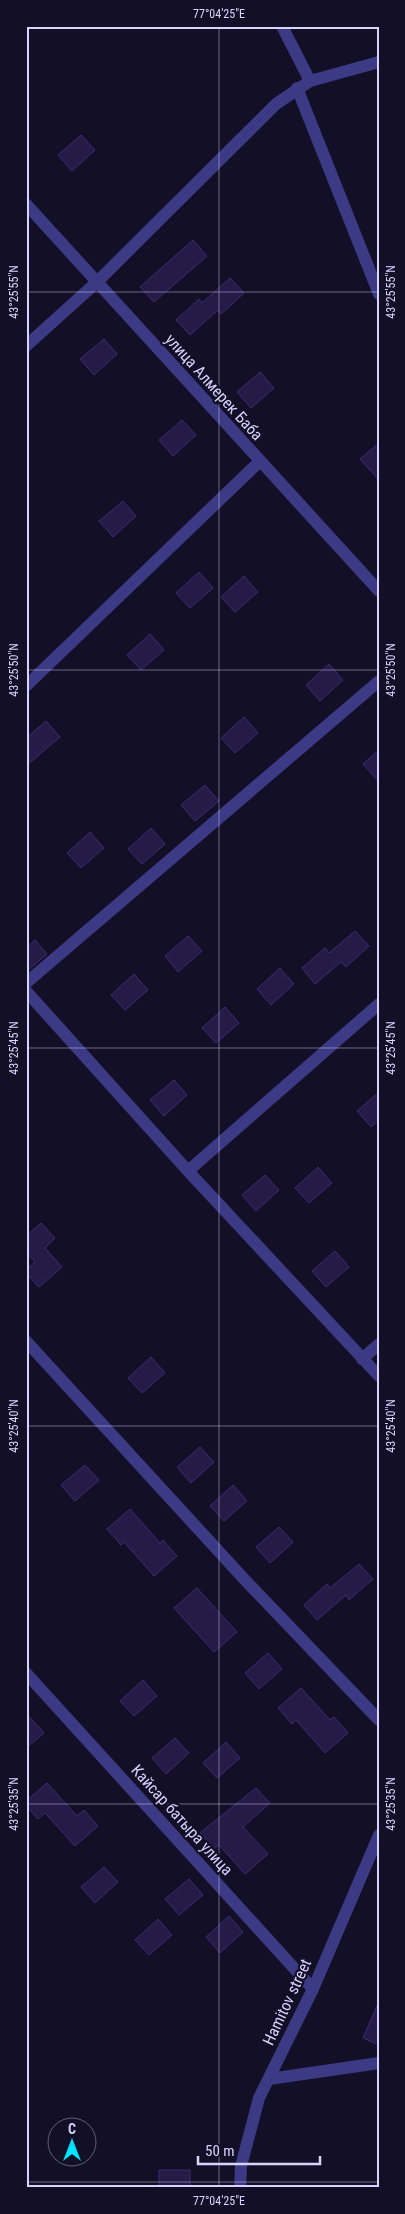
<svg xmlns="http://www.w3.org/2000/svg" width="405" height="2214" viewBox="0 0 405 2214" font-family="'Roboto Condensed',sans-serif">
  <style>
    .building { fill: #241b47; stroke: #3b2d73 }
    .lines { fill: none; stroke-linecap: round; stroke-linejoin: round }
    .minor { stroke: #3d3a85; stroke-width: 12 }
    .ticks { fill: none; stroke: #d9d4ff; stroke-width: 1; stroke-opacity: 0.45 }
    .labels { text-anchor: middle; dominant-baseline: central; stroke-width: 4.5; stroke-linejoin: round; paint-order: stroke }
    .street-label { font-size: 16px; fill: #d9d4ff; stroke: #130f26 }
    .neatline { fill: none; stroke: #d9d4ff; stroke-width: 2 }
    .ticks-label { font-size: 12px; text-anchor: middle; fill: #d9d4ff }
  </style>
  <rect width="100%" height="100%" fill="#130f26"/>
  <path class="building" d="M81,135l14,15 -23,21 -14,-16z
    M193,240l14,16 -53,46 -14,-15z
    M230,278l14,15 -23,21 -3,-4 -28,25 -14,-15 23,-21 3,4z
    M104,339l13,15 -23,21 -14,-16z
    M260,372l14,16 -23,20 -14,-16z
    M182,420l14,15 -23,21 -14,-16z
    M379,443v37l-19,-21z
    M123,501l13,15 -23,21 -14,-16z
    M199,572l14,16 -23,20 -14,-15z
    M244,576l14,16 -23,20 -14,-15z
    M150,634l14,16 -23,20 -14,-15z
    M329,664l14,16 -23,21 -14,-16z
    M244,717l14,16 -23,20 -14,-15z
    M46,721l14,16 -34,29v-28z
    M379,750v32l-16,-18z
    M205,785l14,16 -24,20 -14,-16z
    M151,828l14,16 -23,20 -14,-15z
    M90,832l14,16 -23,20 -14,-15z
    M355,931l14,15 -23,21 -5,-5 -26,22 -13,-16 23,-20 4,5z
    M188,936l14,15 -24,21 -13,-16z
    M35,940l12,14 -21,18v-24z
    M280,968l14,16 -23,21 -14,-16z
    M134,974l14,16 -23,20 -14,-15z
    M225,1007l14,16 -23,20 -14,-15z
    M174,1080l13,15 -23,21 -14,-16z
    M379,1092v28l-8,7 -14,-16z
    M318,1167l14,16 -23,20 -14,-15z
    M265,1175l14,15 -23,21 -14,-16z
    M41,1223l14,15 -10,10 17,19 -23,20 -13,-14v-3l9,-8 -9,-10v-16z
    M335,1251l14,16 -23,20 -14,-16z
    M151,1357l14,16 -23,20 -14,-15z
    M200,1447l14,15 -23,21 -14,-16z
    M85,1465l14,15 -24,21 -14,-16z
    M233,1485l14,16 -23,20 -14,-15z
    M130,1509l30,34 3,-3 14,16 -23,20 -30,-34 -3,3 -14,-16z
    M279,1527l14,15 -23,21 -14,-16z
    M359,1564l14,15 -24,21 -3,-5 -29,25 -13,-15 23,-21 3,4z
    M197,1588l40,44 -23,20 -40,-44z
    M268,1653l14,16 -23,20 -14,-16z
    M143,1680l14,16 -23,20 -14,-15z
    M301,1688l29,32 4,-3 14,16 -23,20 -29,-33 -4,4 -14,-16z
    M26,1713l18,20 -18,15z
    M175,1738l14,15 -23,21 -14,-16z
    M226,1742l14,16 -23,20 -14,-15z
    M47,1783l30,33 7,-6 14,16 -23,20 -30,-33 -7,6 -12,-13v-5z
    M256,1788l14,15 -27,24 25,27 -23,20 -26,-29 -5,4 -14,-16z
    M104,1867l14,15 -23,21 -14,-16z
    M189,1879l14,16 -24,20 -14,-16z
    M229,1916l14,16 -23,21 -14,-16z
    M158,1919l14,16 -23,20 -14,-15z
    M379,2001v44l-16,-7z
    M159,2170h31v18h-31z"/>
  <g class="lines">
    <path class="minor" d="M282,26l28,55
      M297,88l82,206
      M26,204l353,387
      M26,346l71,-64 179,-178 34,-23 69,-19
      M26,686l234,-225
      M26,983l353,-302
      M26,991l162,180 191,205
      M188,1171l191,-167
      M26,1341l219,239 134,140
      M362,1359l17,-15
      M26,1673l287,316
      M269,2079l110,-16
      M240,2188l1,-22 18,-68 54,-109 66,-154"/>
  </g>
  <path class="ticks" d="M219,26v2162M26,292h353M26,670h353M26,1048h353M26,1426h353M26,1804h353M26,2182h353"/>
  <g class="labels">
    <g class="street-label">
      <text transform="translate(214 387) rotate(48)">улица Алмерек Баба</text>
      <text transform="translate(182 1820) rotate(48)">Кайсар батыра улица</text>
      <text transform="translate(287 2002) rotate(-65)">Hamitov street</text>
    </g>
  </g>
  <rect width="405" height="2214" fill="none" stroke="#130f26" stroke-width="55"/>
  <g transform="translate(72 2142)"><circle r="24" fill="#130f26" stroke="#625e7d"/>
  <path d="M0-4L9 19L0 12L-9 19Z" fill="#00e5ff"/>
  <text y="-8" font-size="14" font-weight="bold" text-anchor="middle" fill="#d9d4ff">С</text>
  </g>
  <path d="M198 2156v8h122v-8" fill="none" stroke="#d9d4ff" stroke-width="2.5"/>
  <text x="205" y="2156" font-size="15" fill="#d9d4ff" stroke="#130f26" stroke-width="4" paint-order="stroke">50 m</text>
  <rect x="28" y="28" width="350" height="2158" class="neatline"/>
  <g class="ticks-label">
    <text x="219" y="18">77°04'25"E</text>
    <text transform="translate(14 292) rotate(-90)" y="4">43°25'55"N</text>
    <text transform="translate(391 292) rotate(-90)" y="4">43°25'55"N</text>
    <text transform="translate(14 670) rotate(-90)" y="4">43°25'50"N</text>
    <text transform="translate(391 670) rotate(-90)" y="4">43°25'50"N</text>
    <text transform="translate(14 1048) rotate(-90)" y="4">43°25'45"N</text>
    <text transform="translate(391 1048) rotate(-90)" y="4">43°25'45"N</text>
    <text transform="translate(14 1426) rotate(-90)" y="4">43°25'40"N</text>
    <text transform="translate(391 1426) rotate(-90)" y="4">43°25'40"N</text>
    <text transform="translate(14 1804) rotate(-90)" y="4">43°25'35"N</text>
    <text transform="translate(391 1804) rotate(-90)" y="4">43°25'35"N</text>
    <text x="219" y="2205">77°04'25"E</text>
  </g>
</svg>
